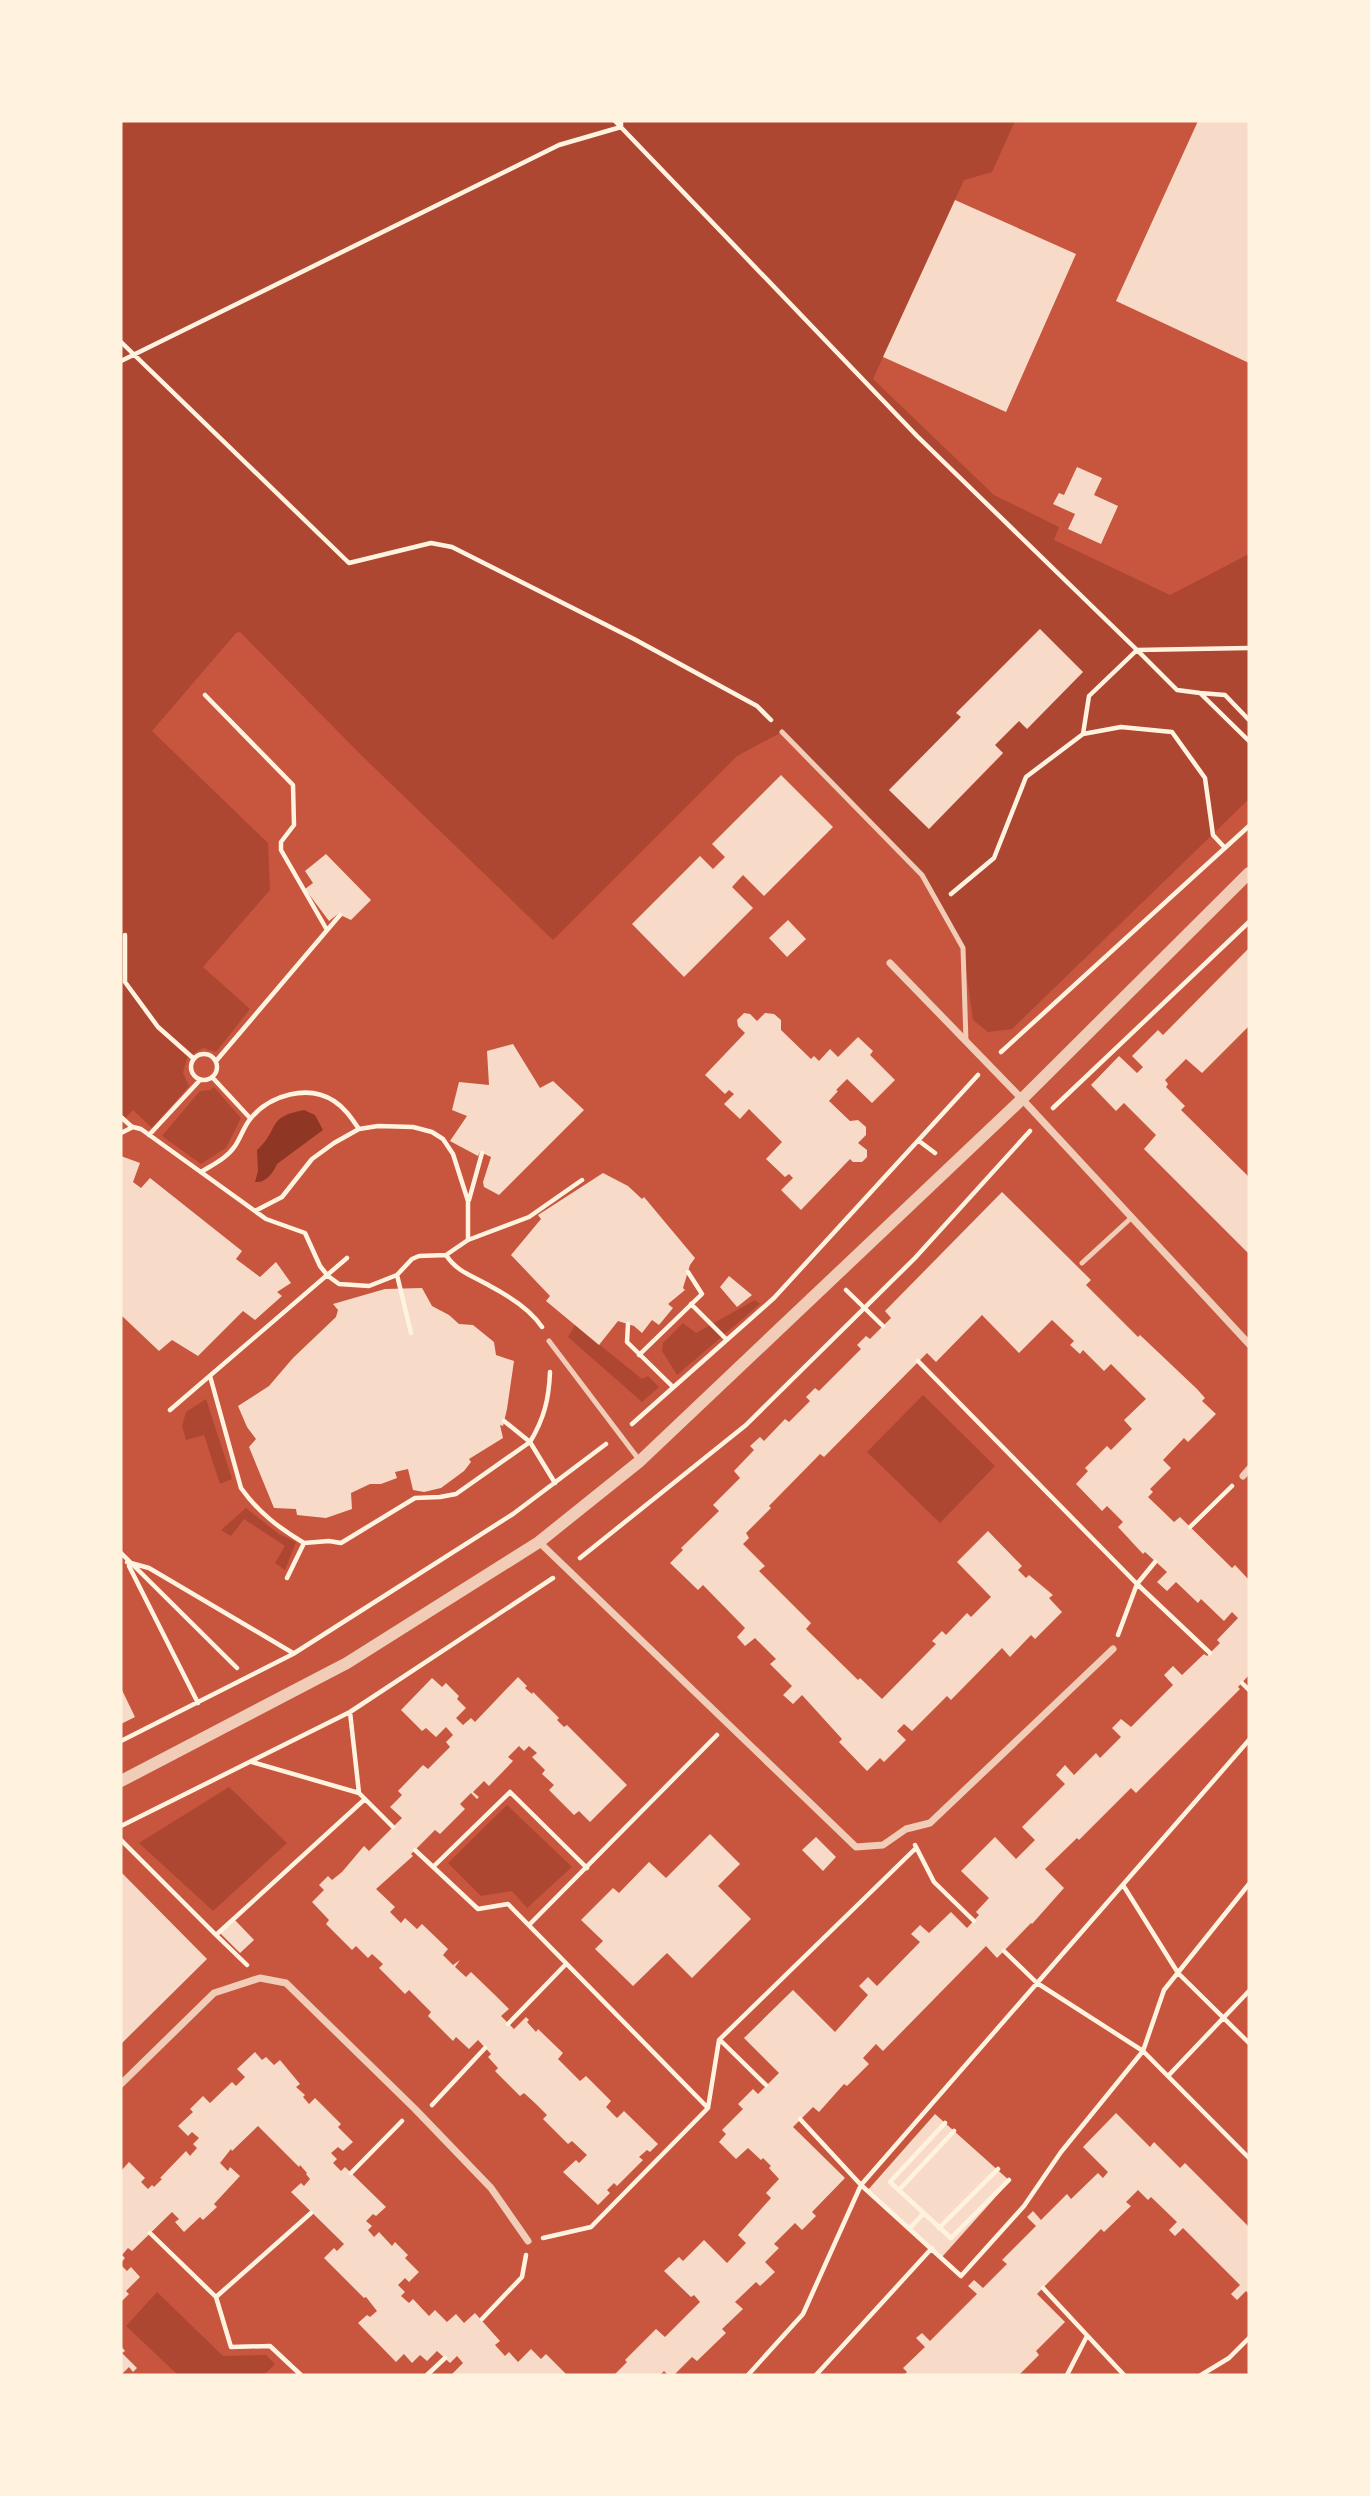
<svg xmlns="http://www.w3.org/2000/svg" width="1370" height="2496" viewBox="0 0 1370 2496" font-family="'PT Sans',sans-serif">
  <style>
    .green { fill: #ae4732; fill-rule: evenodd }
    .water { fill: #8f3625 }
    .building { fill: #f7dbc8 }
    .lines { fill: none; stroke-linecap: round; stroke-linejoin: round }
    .path { stroke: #fff3e0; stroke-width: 4.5 }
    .service { stroke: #f1ccb7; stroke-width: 5 }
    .minor { stroke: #f1ccb7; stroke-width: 7 }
    .tertiary { stroke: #f1ccb7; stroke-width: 12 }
  </style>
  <rect width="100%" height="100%" fill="#c8553d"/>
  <path class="green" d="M121,121h894l-23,51 -28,8 -91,199 121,116 65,32 -5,13 116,55 79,-41v245l-237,230 -24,3 -15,-12 -10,-72 -41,-73 -140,-143 -45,24 -184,184 -192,-185 -121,-123 -4,1 -84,98 116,112 2,47 -67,77 47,42 -34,43 -13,-4 -16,10 -4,15 6,13 -37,42 -19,-18 -12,13zM1039,629l44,43 -55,56 -9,-7 -24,24 8,9 -74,75 -40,-39 72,-73 -4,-4z
    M214,1087l27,31 -15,30 -25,16 -39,-28 38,-45 10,-1z
    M755,1300l5,4 -83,71 -15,-24 1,-8 20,-20 13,10z
    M575,1325l67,54 6,-3 11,11 -17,15 -74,-65z
    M923,1395l72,71 -55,57 -73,-71z
    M206,1399l26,80 -12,5 -16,-49 -18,5 -4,-14 4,-14z
    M246,1508l33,26 17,8 -11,28 -10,-7 10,-17 -41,-27 -13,17 -10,-6z
    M229,1787l58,56 -74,68 -74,-68z
    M507,1805l65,62 -45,41 -15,-17 -31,5 -33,-33z
    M157,2292l66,64 43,-1 9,9 -11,11h-86l-52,-49z"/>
  <path class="water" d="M304,1110l11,5 8,15 -46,34c-4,9 -11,19 -22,18l3,-11 -1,-21c23,-20 8,-33 47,-40z"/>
  <path class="building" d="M1198,121h51v242l-133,-62z
    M955,200l121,54 -70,158 -123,-55z
    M1077,467l25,11 -8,17 24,11 -17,38 -33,-15 7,-15 -22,-10 6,-11 5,2z
    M1040,629l43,43 -56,57 -8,-8 -24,24 8,8 -74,76 -40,-39 72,-73 -5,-4z
    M781,775l52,52 -69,69 -21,-21 -11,12 21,21 -69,69 -52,-53 68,-68 13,13 12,-12 -13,-13z
    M326,854l45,46 -20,20 -13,-6 -9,7 -24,-32 8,-6 -8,-12z
    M788,920l18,19 -19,18 -18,-19z
    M1249,948v78l-47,47 -16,-14 -21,21 3,4 -2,3 19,19 -4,4 68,67v77l-105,-105 12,-14 -32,-32 -8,8 -25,-26 28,-29 18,17 6,-6 -11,-11 26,-26 5,5z
    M744,1013l6,1 7,7 8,-8 9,1 7,6v10l30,29 3,-3 5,5 11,-12 8,8 20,-20 15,14 -3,4 25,25 -23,23 -25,-24 -11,11 2,1 -9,10 21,20 8,-1 8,7v8l-8,8 9,7v7l-5,5h-9l-3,-3 -49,51 -20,-20 12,-12 -4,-4 -4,3 -19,-18 16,-17 -33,-33 -9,10 -16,-15 10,-10 -5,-4 -4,4 -20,-19 40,-42 -7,-7 -1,-6z
    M513,1044l27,44 13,-7 31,29 -85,85 -15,-8 -1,-5 8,-25 -11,-5 -2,4 -28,-15 17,-25 -15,-6 7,-28 30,3 -2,-34z
    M121,1156l19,7 -7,19 8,6 9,-10 92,73 -6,8 24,18 16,-15 15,21 -14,9 5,4 -27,24 -12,-9 -45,45 -26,-16 -13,11 -38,-36z
    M603,1173l25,13 14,13 2,-2 51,61 -5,7 -7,23 2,2 -17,14 5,4 -14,17 -7,-5 -10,13 -8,-7 -16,-5 -19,24 -53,-44 4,-5 -39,-41 30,-36 -3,-4z
    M1002,1192l89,88 -5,5 52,52 2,-2 57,54 8,9 -3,3 14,13 -28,28 -4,-4 -21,22 8,8 -21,21 3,3 -5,5 26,25 6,-5 52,51 3,-3 14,15v95l-11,12 2,2 -104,104 -5,-5 -52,52 -2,-2 -32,31 19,19 -32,36 -1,-1 -34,35 -11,-12 -103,105 -7,-7 -13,14 6,6 -22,22 -3,-2 -25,28 -6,-5 -20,20 52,51 -33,34 4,4 -14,14 -7,-7 -21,21 5,4 -14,14 10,10 -15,14 -4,-4 -21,20 8,7 -21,20 4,4 -29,28 -5,-4 -18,18h-6l-4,-4 -4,4h-46l13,-13 -2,-2 31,-31 9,8 35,-35 -6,-7 -3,2 -27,-26 15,-14 4,4 21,-21 23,23 19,-20 -8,-8 33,-37 -5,-5 13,-14 -10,-11 2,-2 -8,-8 -2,2 -13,-12 -12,11 -17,-17 7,-8 -4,-4 21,-21 -5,-5 15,-15 5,5 21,-21 -35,-35 49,-48 42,42 33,-37 -9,-9 9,-9 9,9 43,-44 -9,-8 9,-9 9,8 22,-21 16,16 12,-13 -3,-3 13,-14 -28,-27 34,-34 21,22 19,-19 -13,-13 43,-43 -9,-9 9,-10 9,10 22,-22 4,5 21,-21 -9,-9 9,-9 10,8 42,-42 -9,-10 9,-9 9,9 22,-21 3,2 13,-13 -3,-3 21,-22 -6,-6 -8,9 -23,-22 -3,4 -22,-21 -9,9 -10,-9 10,-10 -22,-20 -2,2 -25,-27 5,-5 -16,-16 -5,5 -26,-27 12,-13 -3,-3 22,-22 4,4 21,-21 -8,-9 22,-21 -35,-35 -7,7 -21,-21 -3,4 -10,-9 4,-4 -22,-21 -33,33 -37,-38 -46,47 -9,-9 -103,104 -4,-3 -51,52 2,2 -25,25 3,5 -6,6 22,22 -6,5 52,52 -5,6 52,51 2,-2 22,21 54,-55 -4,-3 10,-10 4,4 21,-22 4,4 20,-20 -34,-35 31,-31 34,35 -4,4 8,8 3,-3 24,20 -4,3 13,14 -27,27 -4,-4 -21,22 -8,-9 -51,52 -4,-4 -35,35 -8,-7 -7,7 9,9 -22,22 -4,-4 -13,13 -28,-29 3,-3 -40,-44 -9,9 -10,-9 9,-9 -22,-22 6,-5 -21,-21 -10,8 -8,-9 8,-9 -42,-43 -5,5 -28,-27 13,-13 -2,-2 38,-37 -6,-6 27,-27 -6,-7 20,-21 -4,-4 10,-9 4,4 21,-22 4,3 21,-21 -4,-4 9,-9 4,3 42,-42 -4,-4 9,-9 4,3 21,-21 -6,-7z
    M729,1276l23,19 -15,12 -17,-20z
    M422,1288l10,18 17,9 10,9 14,1 21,17 2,13 18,6 -7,48 -4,17 -3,-1 3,13 -34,21 2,3 -7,9 -23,17 -17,4 -11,-2 -5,-21 -13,3 2,6 -16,6h-11l-19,9 1,16 -26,9 -29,-3 -1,-6 -22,-1 -25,-61 7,-8 -9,-12 -9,-21 31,-20 24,-28 43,-41 2,-7 -5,-6 52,-15z
    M518,1677l9,9 -2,2 7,6 1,-2 26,26 -2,2 7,7 3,-2 60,60 -37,37 -11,-11 -5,4 -25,-25 5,-5 -12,-11 3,-4 -13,-13 5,-4 -8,-7 -5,5 -5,-5 -11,11 5,4 -24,25 -5,-5 -11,11 6,5 -2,2 -6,-6 -11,11 5,5 -25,25 -5,-4 -24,24 2,2 -37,33 19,18 -5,5 11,11 4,-5 12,11 5,-5 26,25 -5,6 10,10 7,-5 -5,7 11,10 5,-5 25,24 13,13 -8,7 13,13 12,-12 3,3 -2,2 9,10 2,-3 25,24 -5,6 22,22 6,-5 25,25 -5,6 11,11 7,-7 34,33 -8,8 -3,-2 -8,7 4,3 -26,26 -3,-3 -7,7 3,3 -12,12 -35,-33 13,-12 3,3 8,-8 -15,-14 -4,3 -25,-25 4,-4 -11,-11 -12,-11 -4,3 -25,-25 3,-3 -10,-11 3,-3 -13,-14 -9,9 -13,-12 -3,4 -25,-25 3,-4 -22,-22 -4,4 -26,-26 4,-4 -11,-10 -4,4 -12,-12 -4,4 -26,-26 3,-4 -17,-18 12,-12 -5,-5 9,-9 4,4 10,-8 22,-26 5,5 33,-33 -12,-11 12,-12 -4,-4 25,-26 5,4 22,-22 -4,-5 7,-7 -7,-8 -10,10 -10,-9 -4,3 -21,-21 31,-32 10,9 4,-4 13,13 -2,3 9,9 -10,10 7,7 8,-7 4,4z
    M121,1688l14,29 -14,7z
    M710,1834l30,30 -22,22 33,33 -59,59 -25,-25 -34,33 -38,-37 8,-8 -22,-21 32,-32 6,5 30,-31 17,16z
    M816,1837l20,20 -13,14 -21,-21z
    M121,1872l86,87 -86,85z
    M234,1919l20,21 -14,13 -20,-20z
    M255,2052l7,8 4,-3 8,8 6,-5 20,24 -4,3 9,8 -2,2 6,7 6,-6 26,26 -3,3 15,15 -10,9 -5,-4 -7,6 6,6 -4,4 8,8 4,-4 41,40 -10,9 -3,-2 -7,7 6,5 -4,4 6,7 5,-5 13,14 3,-4 13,13 -3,3 14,14 -10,10 -4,-4 -7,7 7,7 -4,4 8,7 4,-4 16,17 6,-6 12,12 9,-8 8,9 11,-10 25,28 -5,4 10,11 4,-4 9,10 13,-13 10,10 5,-5 21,21h-116l12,-12 -6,-7 -7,7 -13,-12 -10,10 -7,-6 -8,8 -8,-9 -8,8 -38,-39 9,-8 3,2 7,-6 -11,-14 -2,1 -40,-40 10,-10 3,3 7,-7 -53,-52 10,-9 3,3 6,-7 -4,-5 1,-1 -7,-8 -1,2 -41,-41 -26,25 -1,-2 -11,14 8,8 2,-4 10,9 -26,28 3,3 -14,13 -3,-3 -16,15 -9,-10 4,-3 -7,-7 -40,39 -4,-3 -6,7 3,3 -4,5v-92l8,-9 16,16 -4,4 7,7 4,-4 2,2 8,-8 -2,-1 26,-27 4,5 7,-8 -4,-4 6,-6 -7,-6 -4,4 -10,-10 15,-14 -3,-3 13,-13 7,7 22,-21 4,4 9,-9 -8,-8z
    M1116,2113l34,34 4,-5 26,26 5,-5 64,64v67l-3,-3 -9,9 -6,-6 9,-9 -57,-57 -8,8 -6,-6 8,-8 -26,-25 -3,3 -10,-10 -12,12 5,4 -27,26 -3,-3 -64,65 28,28 -29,29 3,4 -20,20h-115l3,-3 -4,-4 22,-21 -9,-9 6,-5 8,8 47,-47 -9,-8 6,-6 9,8 24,-24 -5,-4 34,-34 -9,-9 6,-6 8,9 26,-26 4,5 27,-26 5,5 5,-6 -25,-25z
    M935,2114l75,67 -68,76 -75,-66z
    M121,2265l6,6 4,-4 9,10 -14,14 3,3 -8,8z
    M121,2346l4,5 -3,2 15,15 -4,4 -4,-5 -8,8z"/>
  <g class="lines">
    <path class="path" d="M615,121l302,315 220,214 112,-2
      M121,342l228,221 82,-20 21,4 182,92 123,67 14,14
      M121,361l438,-216 62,-18v-6
      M1200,693l25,2 24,25
      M205,695l88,90 1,40 -13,17v8l46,80
      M1083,734l38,-7 51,5 33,46 8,57 12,13
      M951,894l43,-36 32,-81 57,-43 6,-38 48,-46 40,40 23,3 49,48
      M125,935v47l33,45 35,31
      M1001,1052l248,-226
      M191 1067a13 13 0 1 1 26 0a13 13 0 1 1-26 0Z
      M216,1061l124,-146
      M212,1077l38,41
      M1053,1108l196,-186
      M121,1117l11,10
      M121,1133l12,-6 8,2 125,90 39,14 15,33 8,10 11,8 30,2 28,-11 15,-16 7,-3 27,-1 22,-15 61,-23 53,-37
      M149,1135l51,-55
      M919,1141l16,12
      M201,1172c13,-8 26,-14 34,-26 6,-9 9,-20 16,-28 19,-23 57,-34 83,-17 11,7 18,18 25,28
      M469,1200l13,-47
      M255,1211l27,-14 30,-38 22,-16 25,-14 19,-3 35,1 19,5 11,7 10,15 15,47v39
      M446,1255c11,17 27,21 44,31 19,10 40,23 52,41
      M397,1275l14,58
      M846,1290l37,36
      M691,1304l36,36
      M628,1324l-1,18 46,45
      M639,1355l63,-61 -14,-22
      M918,1361l219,223 73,69
      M550,1372c-1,27 -6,47 -20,70l25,41
      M210,1376l31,112c17,24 38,40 63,55
      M170,1410l177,-152
      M632,1424l142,-126 204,-223
      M1190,1527l42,-41
      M121,1553l116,115
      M580,1558l166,-133 169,-167 115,-127
      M127,1562l22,6 144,85
      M129,1566l69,137
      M287,1578l17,-35 25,-2 12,2 74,-45 25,-1 16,-3 74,-52 -26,-21
      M1118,1635l19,-51 18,-22
      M1242,1683l7,7
      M350,1712l9,81
      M121,1741l172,-87 220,-140 93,-70
      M252,1762l107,31 34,34
      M121,1826l229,-114 203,-134
      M121,1840l95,95
      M915,1845l19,37 40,39
      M415,1850l63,59 30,-5 200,204
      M433,1867l77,-75 77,76
      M1123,1885l55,88 71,70
      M529,1925l188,-190
      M1004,1951l33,32 106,68 106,107
      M247,1965l-31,-30 149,-136
      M508,2024l58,-60
      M720,2040l46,45
      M1168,2076l81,-85
      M432,2105l53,-57
      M800,2119l61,66 100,91 63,-70 37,-54 82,-101 21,-61 85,-106
      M945,2123l-55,59 61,56 58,-58
      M351,2173l51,-52
      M899,2190l55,-59
      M910,2228l14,-15
      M939,2228l59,-59
      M150,2233l66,64 15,50 39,-1 31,29
      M543,2238l48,-11 117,-119 11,-68 197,-192
      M1043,2288l81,87
      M216,2297l95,-84
      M482,2319l40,-42 4,-22
      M427,2375l18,-17
      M748,2375l55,-61 58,-129 388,-445
      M816,2375l116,-127
      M1067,2375l20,-39
      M1201,2375l28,-17 20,-20"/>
    <path class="service" d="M782,732l140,143 41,73 3,93
      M1082,1263l49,-45
      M549,1341l91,120"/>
    <path class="minor" d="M890,963l132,136 227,245
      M1243,1476l6,-7
      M539,1542l317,305 27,-2 23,-16 24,-6 183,-174
      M121,2084l93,-91 46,-15 26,5 129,126 76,79 37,53"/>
    <path class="tertiary" d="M121,1781l226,-118 192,-121 101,-81 382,-362 227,-226"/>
  </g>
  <rect width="1370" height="2496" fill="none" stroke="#fff3e0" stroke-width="245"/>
</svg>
